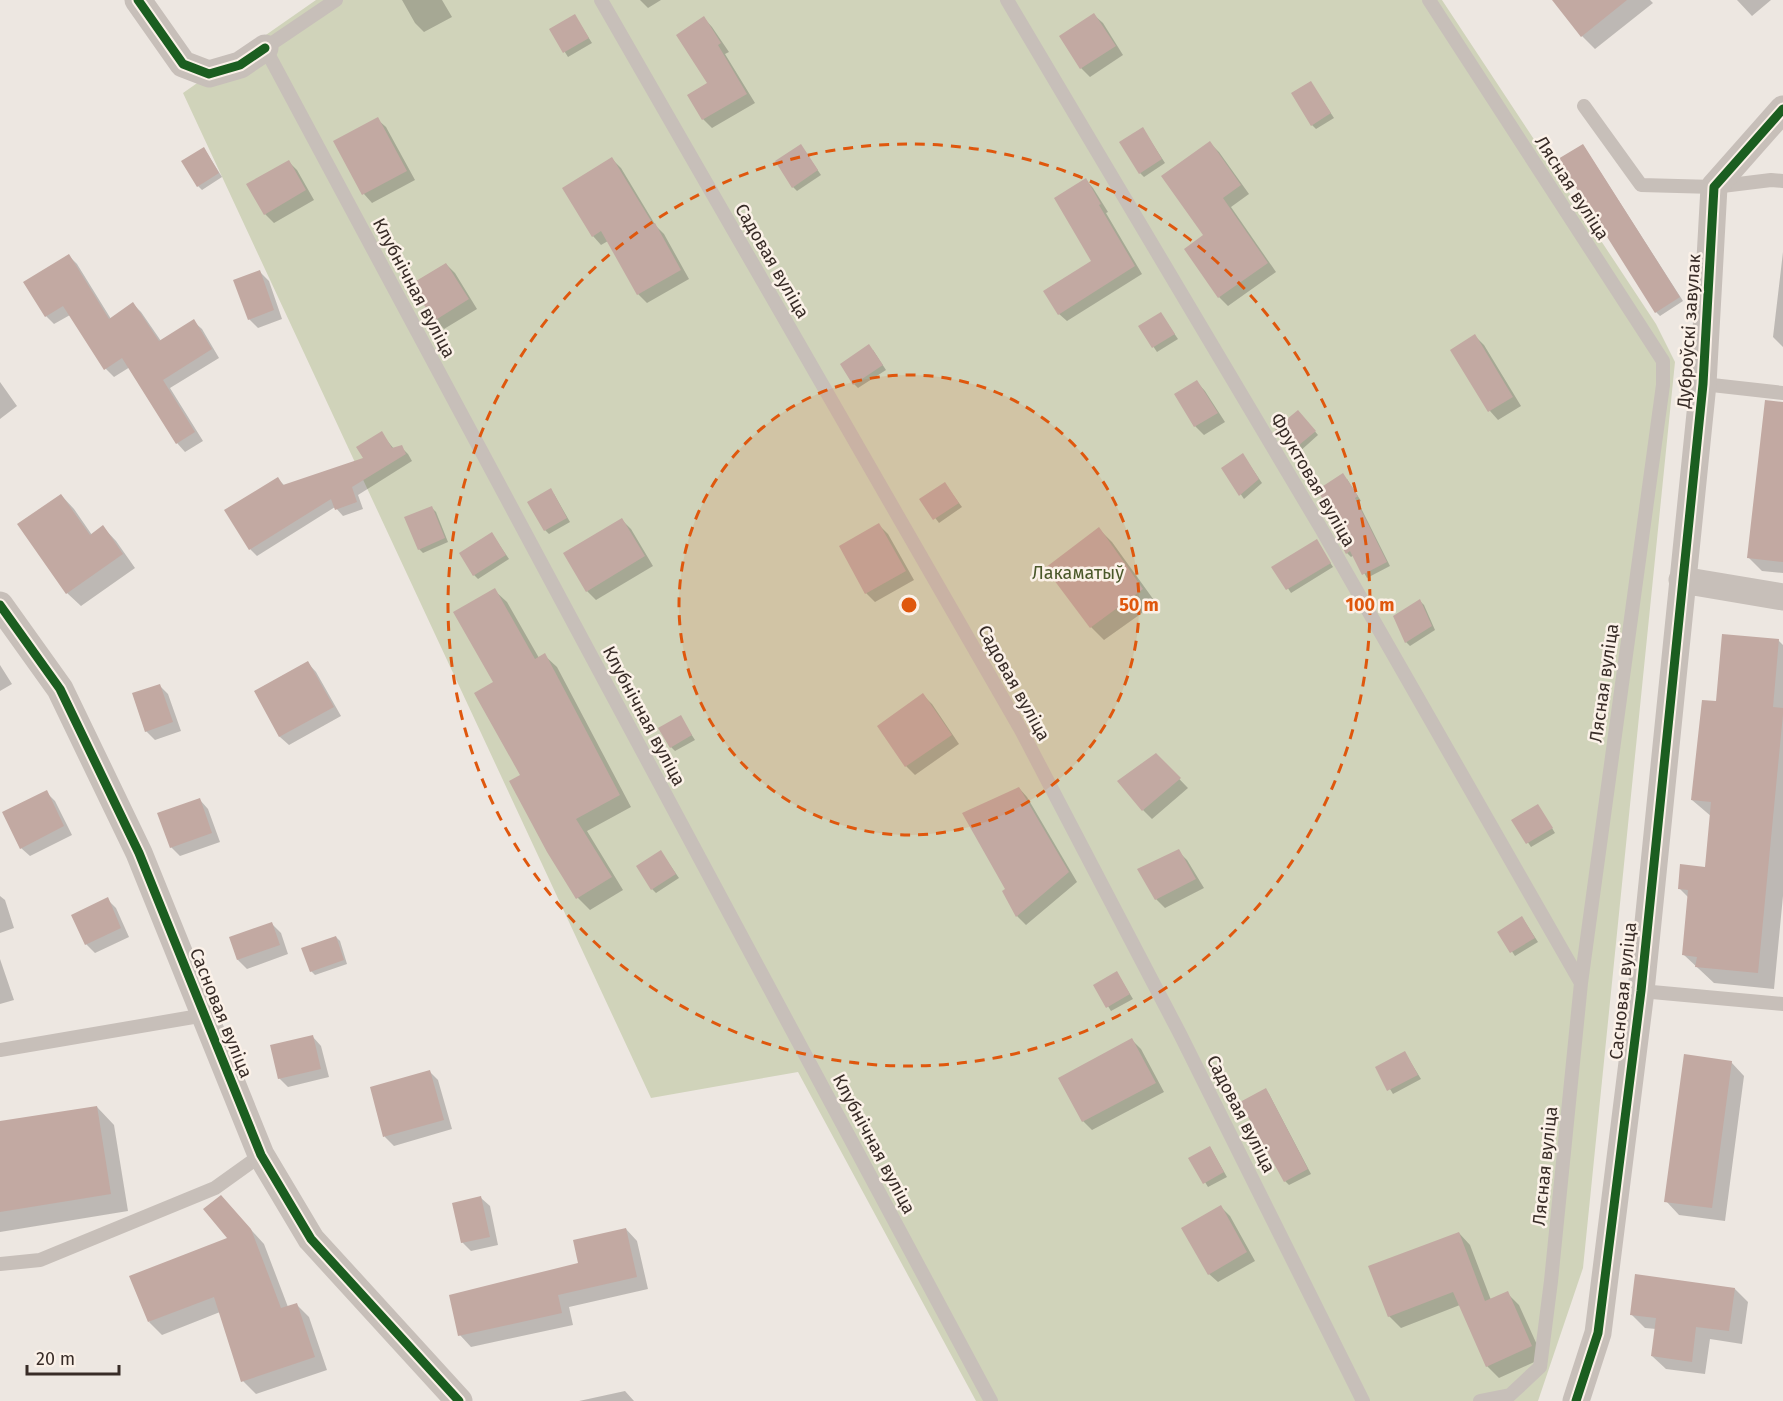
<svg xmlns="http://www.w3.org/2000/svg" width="1783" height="1401" viewBox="0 0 1783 1401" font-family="'Fira Sans',sans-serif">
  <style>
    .green { fill: #d0d3ba }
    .shadow { fill: #0003 }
    .building { fill: #c2a9a2 }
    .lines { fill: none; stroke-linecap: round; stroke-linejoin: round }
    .service { stroke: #c7bfb9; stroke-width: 14 }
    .minor { stroke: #c7bfb9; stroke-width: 27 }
    .cycleway-casing { stroke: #fbf1e8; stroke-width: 13 }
    .cycleway { stroke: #1b5e20; stroke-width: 9 }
    .ring { fill: none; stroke: #df570d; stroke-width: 3; stroke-dasharray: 10 8 }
    .labels { text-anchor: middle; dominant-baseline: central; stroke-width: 5; stroke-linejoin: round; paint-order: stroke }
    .street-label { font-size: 18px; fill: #382c27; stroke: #fbf1e8 }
    .park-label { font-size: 18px; fill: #4a582a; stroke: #fbf1e8 }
    .centre { fill: #df570d; stroke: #fbf1e8; stroke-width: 3 }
    .ring-label { font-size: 18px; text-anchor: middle; font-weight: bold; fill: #df570d; stroke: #fbf1e8; stroke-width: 5; stroke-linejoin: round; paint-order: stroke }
  </style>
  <rect width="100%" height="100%" fill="#ede7e1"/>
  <path class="green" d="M316,0h1126l214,324 19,38 -92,906 -45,133h-562l-178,-329 -147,26 -468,-1005z"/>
  <path class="shadow" d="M402,0h40l10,17 -28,15 -9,-9z
    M640,0h21l-13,8z
    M1554,0h96l3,3 -58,46 -13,-13z
    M1737,0h34l-19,16z
    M1094,15l9,8 20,32 -33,22 -9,-9z
    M575,16l17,27 -24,14 -17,-27z
    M704,18l8,9 17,25 -4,2 30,49 -43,25 -9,-9 -14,-24 20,-12z
    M1311,83l23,35 -18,11 -4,-4z
    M377,119l9,8 29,53 -43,23 -8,-9 -29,-53z
    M1143,129l22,34 -21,14 -4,-4z
    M1210,143l9,9 30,42 -18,13 45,65 -48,34 -9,-9 -14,-61z
    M1583,145l100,156 -23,15 -4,-4z
    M804,150l17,25 -24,16 -4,-4z
    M207,153l15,24 -20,13 -4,-4z
    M612,159l9,9 35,58 8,8 25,45 -42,24 -9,-9 -30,-53 -7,4 -8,-9z
    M288,161l9,9 17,30 -40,23 -9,-9z
    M1086,180l7,8 15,24 -2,1 36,61 -75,47 -8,-7 35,-53z
    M1783,252v95l-10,-10z
    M69,256l8,8 34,55 22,-15 8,8 20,29 32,-20 9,8 17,29 -49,30 33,53 -18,11 -8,-9 -47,-76 -16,10 -8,-8 -36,-54 -16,9 -8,-8z
    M446,264l9,9 22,36 -33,20 -8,-9 -22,-35z
    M260,272l9,9 13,38 -24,9 -9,-9z
    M1161,314l17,25 -21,13 -17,-25z
    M1475,336l9,9 37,61 -23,14 -8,-9z
    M873,350l13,20 -28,18 -4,-4z
    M0,382l17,24 -17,13z
    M1197,382l8,9 20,31 -21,13 -9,-9z
    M1302,416l16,19 -20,18 -4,-4z
    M1783,422v151l-21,-2 -14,-14z
    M381,433l13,16 7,-2 7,7 4,7 -54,34 5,14 -20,7 -8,-9 -78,49 -7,-7 28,-70 7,7 80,-27z
    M1243,455l19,28 -18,16 -21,-31z
    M1347,479l14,22 -3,1 32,64 -23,12 -13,-23 -3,2 -4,-4 -6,-28z
    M945,484l17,23 -23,16 -18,-24z
    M554,494l16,28 -21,12 -4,-4z
    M61,495l13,14 18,26 11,-8 13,14 19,27 -54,38 -14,-13z
    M432,508l4,4 12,30 -25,11 -4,-4z
    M622,520l9,9 22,37 -57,34 -9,-9z
    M879,525l9,9 26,46 -39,22 -9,-9z
    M1099,529l13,13 44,61 -52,37 -13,-13z
    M492,534l17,25 -31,20 -4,-4z
    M1316,541l17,26 -42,26 -17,-26z
    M494,590l13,12 32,56 5,-3 13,12 74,140 -44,24 36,59 -33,20 -12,-12 -30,-47 -26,-75 -27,-93z
    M1420,601l4,4 11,25 -25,16 -4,-4z
    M1778,640l5,5v251l-9,93 -60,-6 -30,-28 5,-57 -9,-9 27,-20 5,-52 -20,-17 26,-97z
    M308,663l8,9 25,44 -52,29 -9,-8 -24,-45z
    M0,665l12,19 -12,7z
    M159,685l9,9 13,37 -26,9 -9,-9z
    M923,695l9,9 27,40 -44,31 -9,-9 -27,-40z
    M680,717l15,23 -20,11 -4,-4z
    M1156,755l32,33 -36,31 -9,-9z
    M1019,788l8,9 50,85 -51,43 -9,-9 -13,-25 3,-1z
    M46,792l9,9 17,34 -42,21 -9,-8z
    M200,800l8,9 12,33 -40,14 -9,-9z
    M1541,810l14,23 -24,14 -18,-27z
    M1178,851l9,9 17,28 -39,20 -9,-9z
    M661,852l18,26 -23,15 -4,-4z
    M0,896l5,4 9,28 -14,5z
    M107,899l9,9 13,29 -34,16 -9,-9z
    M1525,922l13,20 -23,14 -16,-24z
    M272,924l9,9 7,21 -41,15 -9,-9 -7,-22z
    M336,937l4,4 7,23 -32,11 -4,-4z
    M0,959l14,41 -14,4z
    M1117,973l16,26 -22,12 -16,-25z
    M313,1037l8,9 8,31 -41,10 -9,-9z
    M1132,1040l9,9 23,43 -72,38 -9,-9z
    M1405,1053l16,26 -28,15 -16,-26z
    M1731,1062l13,14 -19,145 -46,-6 -13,-14z
    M430,1072l8,8 14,49 -58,17 -9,-9 -13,-49z
    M1266,1090l3,4 42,80 -22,11 -4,-4z
    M97,1107l17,18 14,86 -128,21v-109z
    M1210,1147l17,30 -19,10 -18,-29z
    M221,1197l43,47 24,63 8,-3 13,13 18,53 -71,24 -13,-13 -23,-69 -58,23 -13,-13 80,-83z
    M481,1198l9,8 8,39 -27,6 -9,-9z
    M1221,1207l9,9 25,45 -37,21 -9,-8z
    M626,1229l11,12 11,48 -79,18 4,18 -102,22 -11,-12 120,-71z
    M1459,1233l11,12 21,55 16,-7 12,12 24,53 -44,20 -12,-12 -27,-61 -59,23 -12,-12z
    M1735,1289l13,13 -6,42 -32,-5 -5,35 -39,-5 -14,-13 4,-27 -11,-1 -14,-14z
    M625,1391l9,10h-55z"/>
  <path class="building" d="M1552,0h75l-46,37z
    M1094,13l22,33 -36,23 -21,-33z
    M575,14l14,24 -26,15 -14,-24z
    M704,16l17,27 -3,2 29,49 -45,26 -15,-25 20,-12 -31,-48z
    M1311,81l20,32 -20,13 -20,-33z
    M378,117l29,54 -45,24 -29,-54z
    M1143,127l19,32 -23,15 -20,-32z
    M1210,141l31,44 -18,13 45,65 -50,35 -34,-49 19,-14 -42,-59z
    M801,144l17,26 -26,18 -17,-27z
    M1583,144l97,153 -25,16 -97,-154z
    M204,147l15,26 -22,14 -16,-26z
    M612,157l41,67 2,-1 26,47 -44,25 -36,-64 -9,6 -30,-49z
    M289,160l17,30 -42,25 -18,-31z
    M1086,178l15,26 -2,1 36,61 -77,49 -15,-24 48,-30 -37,-63z
    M69,254l40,65 24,-17 26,39 35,-22 18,30 -49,31 32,52 -19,12 -54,-86 -18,12 -41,-64 -18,11 -22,-35z
    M446,263l23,36 -35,22 -23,-37z
    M260,270l14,40 -26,10 -15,-40z
    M1161,312l14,22 -23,14 -14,-22z
    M1475,334l38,63 -25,15 -38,-62z
    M869,344l14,21 -30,20 -13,-21z
    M1197,380l21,33 -24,14 -20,-33z
    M1765,400l18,2v160l-36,-4z
    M1298,410l18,21 -23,19 -18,-21z
    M382,431l10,17 10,-3 4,9 -54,33 5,15 -22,8 -4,-11 -82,51 -25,-40 54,-33 5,8 80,-27 -7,-11z
    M1243,453l16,26 -20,17 -18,-28z
    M1343,473l15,23 -3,2 32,64 -25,13 -12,-24 -4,3 -14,-25 7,-4 -22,-35z
    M945,482l14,21 -26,17 -14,-21z
    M551,488l16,30 -23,13 -17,-29z
    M61,494l29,41 13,-10 20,29 -57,40 -49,-70z
    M432,506l13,32 -27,12 -14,-33z
    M622,518l23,38 -59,36 -23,-39z
    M879,523l27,48 -41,23 -26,-48z
    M1099,527l44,62 -53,39 -45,-60z
    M492,532l14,23 -33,21 -14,-23z
    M1317,539l14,24 -45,27 -15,-23z
    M495,588l40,71 10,-6 75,142 -44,24 36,58 -36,22 -29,-47 -38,-71 11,-6 -46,-82 19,-11 -40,-70z
    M1420,599l12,27 -27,17 -12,-27z
    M1722,634l57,5 -6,68 10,1v6l-25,259 -63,-6 2,-10 -15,-2 6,-65 -10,-1 2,-25 25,3 6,-65 -20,-2 11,-100 14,1z
    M308,661l26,46 -55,30 -25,-46z
    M160,684l13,38 -28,10 -13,-39z
    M923,693l29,42 -47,32 -28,-41z
    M681,715l11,20 -22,13 -12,-20z
    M1156,753l25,25 -39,33 -25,-30z
    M1019,787l50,85 -53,45 -14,-26 3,-2 -43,-76z
    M47,790l17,36 -44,23 -18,-37z
    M200,798l12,35 -42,15 -13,-35z
    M1538,804l15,24 -27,16 -15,-24z
    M1179,849l17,30 -41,21 -18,-31z
    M661,850l15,24 -25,16 -15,-24z
    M108,897l13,31 -36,17 -14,-30z
    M1522,916l13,22 -25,15 -13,-21z
    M272,922l8,23 -43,15 -8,-23z
    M336,936l8,24 -34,12 -9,-24z
    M1117,971l13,23 -24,14 -13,-23z
    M313,1035l8,34 -43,10 -8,-34z
    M1132,1038l24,45 -74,39 -24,-44z
    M1405,1051l13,24 -31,16 -12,-24z
    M1684,1054l48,7 -20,147 -48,-6z
    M430,1070l14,50 -61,17 -13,-50z
    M1266,1088l42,81 -24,13 -44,-80z
    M97,1106l14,88 -111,18v-91z
    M1210,1146l14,26 -21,12 -15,-26z
    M221,1195l30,34 30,79 16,-5 18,54 -74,25 -27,-85 -66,25 -19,-46 98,-38 -24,-29z
    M481,1196l9,41 -29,6 -9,-40z
    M1221,1205l26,47 -39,23 -27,-47z
    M626,1228l11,49 -79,18 4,18 -104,23 -9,-41 129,-32 -5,-23z
    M1459,1232l26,69 23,-10 24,55 -46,21 -33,-75 -65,25 -20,-51z
    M1635,1274l100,14 -6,43 -33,-4 -4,35 -41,-6 5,-38 -26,-3z"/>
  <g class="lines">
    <path class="service" d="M336,0l-71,48 726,1353
      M601,0l420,730 159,304 183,367
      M1007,0l315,530 259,453
      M1429,0l234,361v24l-82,598 -30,298 -11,86 -30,28 -30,6
      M1584,106l57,79 73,2 57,-7 12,1
      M1703,384l80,9
      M1641,991l142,13
      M0,1050l205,-35
      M0,1264l40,-4 175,-72 46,-33"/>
    <path class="minor" d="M138,0l45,64 26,10 31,-9 25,-17
      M1682,580l101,17
      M0,605l60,84 79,164 122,302 50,84 148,162
      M1576,1401l22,-68 43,-342 62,-607 11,-197 69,-78"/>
    <defs>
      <path id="cycleway" d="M138,0l45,64 26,10 31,-9 25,-17
        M0,605l60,84 79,164 122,302 50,84 148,162
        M1576,1401l22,-68 43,-342 62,-607 11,-197 69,-78"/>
    </defs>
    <use href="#cycleway" class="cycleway-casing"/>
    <use href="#cycleway" class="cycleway"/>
  </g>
  <circle cx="909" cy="605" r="230" fill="#df570d" fill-opacity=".12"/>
  <g class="ring">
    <circle cx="909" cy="605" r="230"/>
    <circle cx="909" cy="605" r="461"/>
  </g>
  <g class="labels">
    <g class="street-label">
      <text transform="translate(1572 188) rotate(57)">Лясная вуліца</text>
      <text transform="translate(772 261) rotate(60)">Садовая вуліца</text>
      <text transform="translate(414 288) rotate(62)">Клубнічная вуліца</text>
      <text transform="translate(1689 331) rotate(-86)">Дуброўскі завулак</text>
      <text transform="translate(1313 480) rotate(60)">Фруктовая вуліца</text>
      <text transform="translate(1014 683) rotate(61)">Садовая вуліца</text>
      <text transform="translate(1604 683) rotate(-82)">Лясная вуліца</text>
      <text transform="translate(644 716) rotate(62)">Клубнічная вуліца</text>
      <text transform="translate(1623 991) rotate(-84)">Сасновая вуліца</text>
      <text transform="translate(221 1013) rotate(68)">Сасновая вуліца</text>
      <text transform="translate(1241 1114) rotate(63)">Садовая вуліца</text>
      <text transform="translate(874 1144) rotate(62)">Клубнічная вуліца</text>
      <text transform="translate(1545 1166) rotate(-84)">Лясная вуліца</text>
    </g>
    <g class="park-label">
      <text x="1078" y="573">Лакаматыў</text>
    </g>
  </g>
  <circle cx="909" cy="605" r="9" class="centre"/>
  <g class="ring-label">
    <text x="1139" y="611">50 m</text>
    <text x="1370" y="611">100 m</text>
  </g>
  <path d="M27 1365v9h92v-9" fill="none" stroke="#382c27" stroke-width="3"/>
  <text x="36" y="1365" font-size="18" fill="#382c27" stroke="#fbf1e8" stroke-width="4.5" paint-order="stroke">20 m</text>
</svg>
